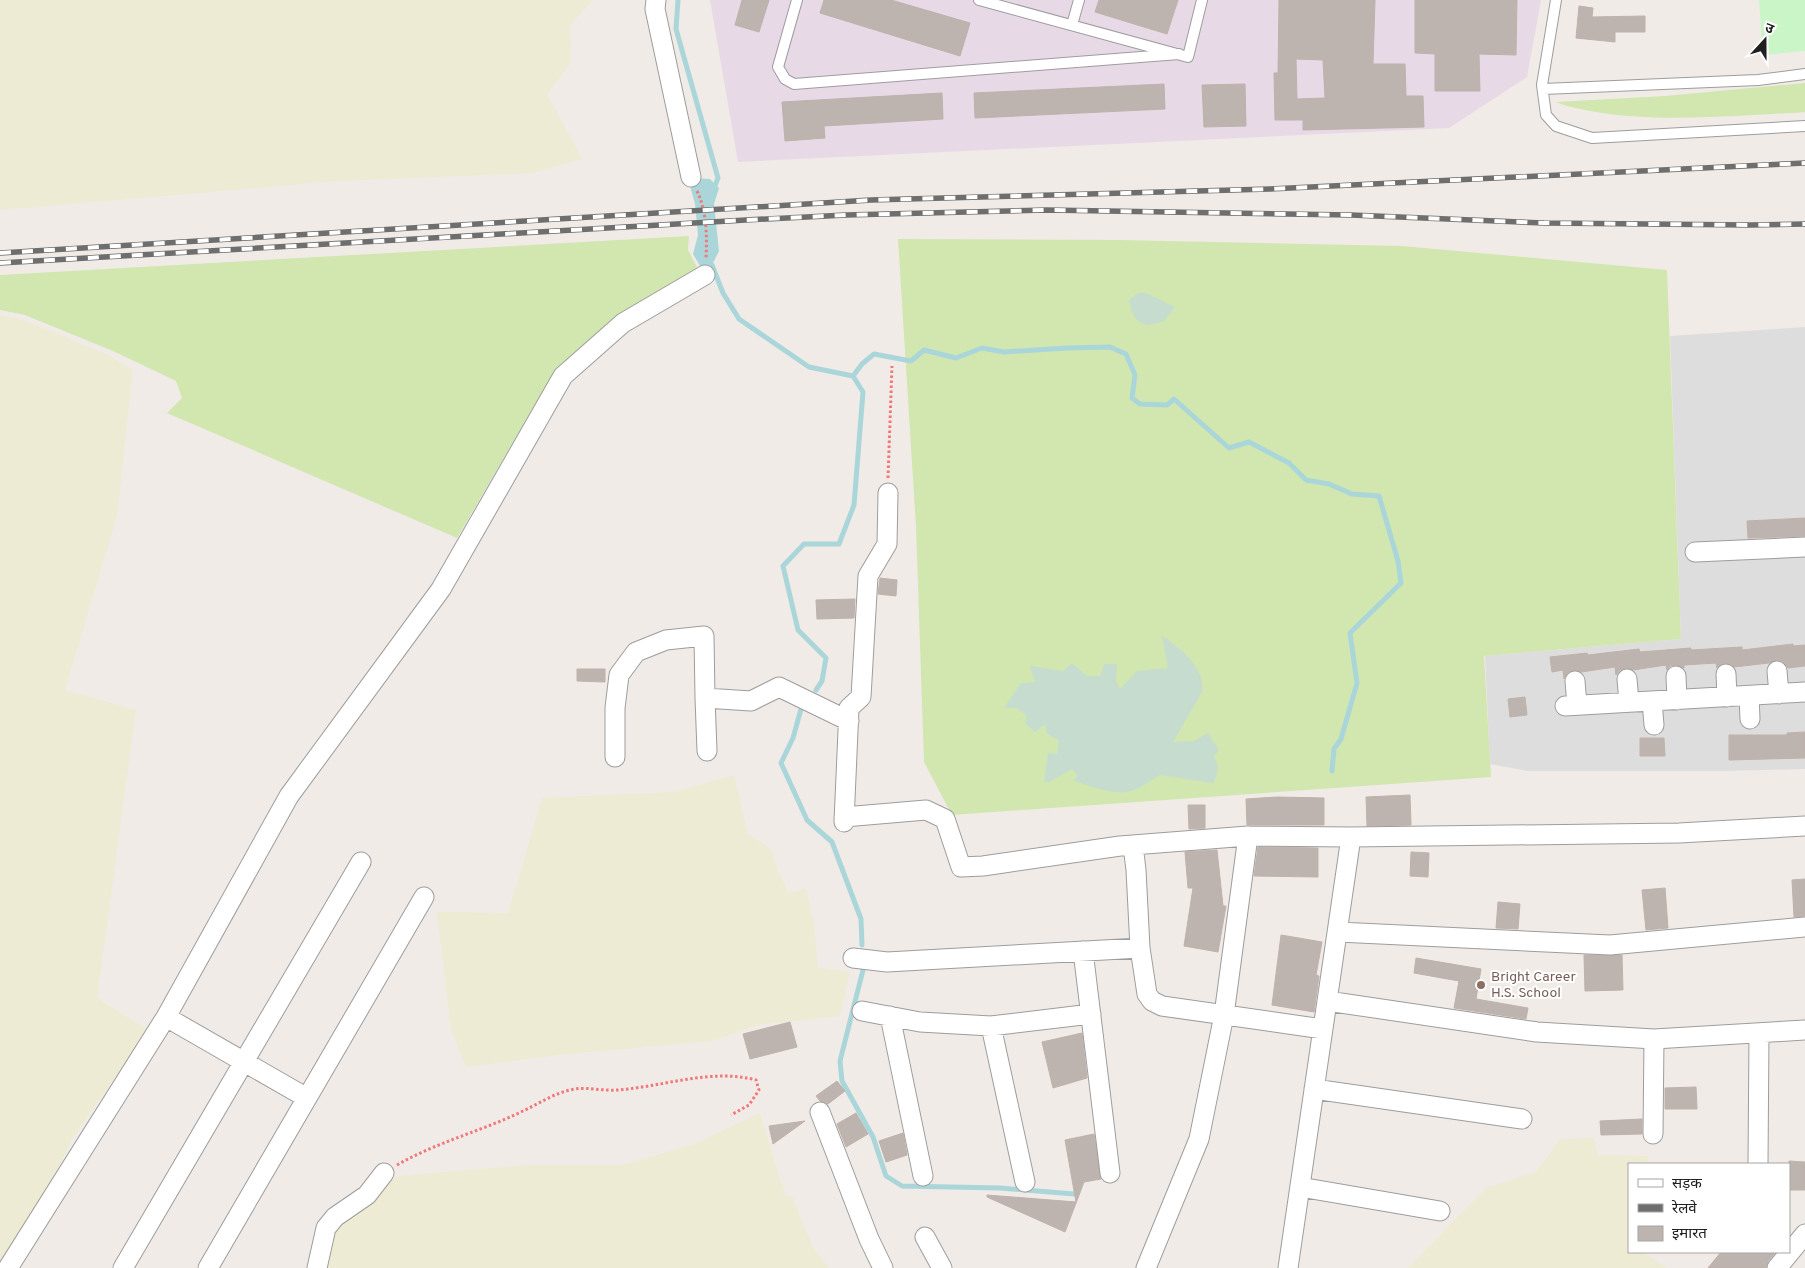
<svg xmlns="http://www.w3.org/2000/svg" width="1805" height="1268" viewBox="0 0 1805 1268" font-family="Overpass,'Noto Sans Devanagari',sans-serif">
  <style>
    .residential { fill: #dedddd }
    .industrial { fill: #e8d9e7 }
    .farmland { fill: #edebd3 }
    .grass { fill: #d2e6b0 }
    .wetland { fill: #c5dcce }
    .park { fill: #caf6c7 }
    .water { fill: #aad6da }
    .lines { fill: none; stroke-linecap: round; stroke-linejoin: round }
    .stream { stroke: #aad6da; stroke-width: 5 }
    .building { fill: #bdb4b0; stroke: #c0b1aa; fill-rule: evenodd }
    .lane-casing { stroke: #9d9d9d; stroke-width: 12 }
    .street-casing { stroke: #9d9d9d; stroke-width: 21 }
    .path { stroke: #f1777a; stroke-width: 3; stroke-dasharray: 2.5 2.5; stroke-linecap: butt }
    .lane { stroke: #fff; stroke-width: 10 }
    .street { stroke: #fff; stroke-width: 19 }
    .rail-casing { stroke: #6e6e6e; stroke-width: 5.5 }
    .rail { stroke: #fff; stroke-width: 4; stroke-dasharray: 11; stroke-linecap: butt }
    .education-dot { fill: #8d6e63; stroke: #fff; stroke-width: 2 }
    .labels { text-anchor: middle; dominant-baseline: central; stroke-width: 4; stroke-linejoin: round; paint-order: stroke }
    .education-label { font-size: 14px; fill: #785e54; stroke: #fff; text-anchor: start }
  </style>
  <rect width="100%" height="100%" fill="#f0ebe7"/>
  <path class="residential" d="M1805,327v442l-83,2h-195l-37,-7 -5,-108 196,-17 -11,-303z"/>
  <path class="industrial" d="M710,0h831l-14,77 -78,51 -711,34z"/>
  <path class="farmland" d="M0,0h593l-23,25 1,38 -24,31 35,65 -49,14 -196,8 -337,29z
    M0,315l16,3 33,12 59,25 25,15 -16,146 -52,174 71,20 -39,288 51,32 -76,109 -13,28 -59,96z
    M734,775l14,59 23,15 8,24 10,21 17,-6 8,37 4,43 32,4 -10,44 -79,8 -50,17 -144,13 -101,13 -15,-37 -14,-118 71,1 34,-115 131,-6z
    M760,1113l25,82 7,2 21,51 16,20h-507l12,-42 53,-49 141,-12h95l71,-21z
    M1594,1138l4,17 50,1 -1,8h-18v88h14l24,16h-259l78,-80 50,-16 24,-33z"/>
  <path class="grass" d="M1805,83v29l-12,1c-67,3 -137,10 -203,-2 -12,-3 -23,-4 -34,-9l109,-6z
    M689,236l-1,14 10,19 -74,47 -67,51 -100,171 -290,-125 15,-15 -6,-17 -63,-30 -88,-36 -25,-5v-35z
    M898,239l220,1 284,6 265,24 14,369 -197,17 7,121 -539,38 -28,-53 -8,-235z"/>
  <path class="wetland" d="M1138,293h8l29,14 -11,14c-5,1 -12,4 -17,4 -12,-2 -17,-15 -18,-25z
    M1162,636c18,12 43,31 40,56l-29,50 21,-1 14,-8 11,17 -5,6 4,12 -4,15 -55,-8c-8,6 -17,12 -28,16 -15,5 -43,-5 -58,-11l5,-4 -6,-7 -23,13h-5l4,-29 9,1 2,-14 -12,-6 -2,-10 -10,8 -10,-9 2,-7 -10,-8h-13l17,-25 14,-1 -5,-16 33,5 9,-8 15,13h13l4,-12h13l-1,18 4,7 17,-18 31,-3z"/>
  <path class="park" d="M1759,0h46v51l-42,4z"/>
  <path class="water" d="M694,178l16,1 9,9 -5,16 5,47 -7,14 -12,1 -7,-12 5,-19 -3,-31 -5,-18z"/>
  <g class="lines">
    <path class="stream" d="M678,0l-2,29 42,149 -4,10
      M712,265l11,28 16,26 70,48 44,9 10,16 -9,113 -15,39h-35l-21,22 15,64 28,28 -4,23 -6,9
      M853,376l9,-12 12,-10 37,7 13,-11 32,8 26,-10 22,4 63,-4 43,-1 16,7 9,21 -3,23 8,6 27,1 7,-6 55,49 20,-6 40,21 17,17 23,4 23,10 27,2 19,65 3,22 -51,50 7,50 -16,56 -7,10 -2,22
      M801,709l-8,29 -12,25 26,57 25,22 29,77 1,26
      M863,970l-23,91 2,20 31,56 13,39 16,10 98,2 74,6"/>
  </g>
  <path class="building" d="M742,0h27l-10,32 -24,-7z
    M824,0h67l79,23 -10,33 -140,-43z
    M1099,0h79l-11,34 -72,-22z
    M1279,0h96l-2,64h32l1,32h17l1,31 -121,3v-10h-28l-1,-47h4zM1296,59l27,1 2,38 -28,1z
    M1415,0h102l-1,55 -37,-1 1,37h-45v-37l-20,-1z
    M1579,6l14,2 -1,9 53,-1v16h-30v10l-39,-4z
    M1164,84l1,25 -190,9 -1,-25z
    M1245,84l1,42 -42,1 -2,-42z
    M942,93l1,26 -119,7 1,12 -40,3 -3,-39z
    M1805,518v18l-57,2 -1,-17z
    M880,578l17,2 -1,16 -18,-2z
    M855,599l-1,19 -37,1 -1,-19z
    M1793,644v2l12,-1v21l-17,2 -6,-7 -5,-1 -8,3 -35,4 -3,-3 -6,-1 -8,5 -1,-5 -32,2v3l-8,-3 -6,1 -3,4 -1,-5 -33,5 -7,-2 -6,2 -4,5 -1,-8 -34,5 -7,-2 -6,2 -4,7 -1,-9 -11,2 -2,-15 37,-4 1,2 51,-6 1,3 51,-4v2l51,-3v3z
    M577,669h28v13l-28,-1z
    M1525,697l2,18 -17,2 -2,-18z
    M1805,732v26l-76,2v-25h58v-2z
    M1640,738h24l1,18h-25z
    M1410,795l1,30 -44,1 -1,-29z
    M1277,797l47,1v27h-77l-1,-26z
    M1188,805h17v23l-16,1z
    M1258,847l60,1v29l-64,-1z
    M1217,850l6,56h3l-8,46 -34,-6 9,-58h-5l-3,-36z
    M1411,852l18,1 -1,24 -18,-1z
    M1805,879v37l-11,1 -2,-37z
    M1665,888l3,40 -22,2 -4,-40z
    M1498,902l22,2 -2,25 -22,-1z
    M1281,935l41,7 -6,33 3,1 -5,36 -42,-7z
    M1584,955h38l1,35 -38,1z
    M1416,958l65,11 -5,30 52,9 -2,11 -72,-11 5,-27 -45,-8z
    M790,1022l7,25 -47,12 -7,-25z
    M1082,1033l5,45 -34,10 -11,-46z
    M837,1081l8,10 -17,13 -8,-3 -4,-5z
    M1696,1087l1,22h-32v-21z
    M856,1113l12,21 -22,13 -9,-23z
    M1642,1119v15l-41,1 -1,-14z
    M805,1121l-32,23 -4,-18z
    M903,1133l4,22 -21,7 -7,-21z
    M1094,1134l7,45 -17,3 -19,50 -78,-35v-2l89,7 -11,-62z
    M1789,1161l16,1v28h-16z
    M1721,1252h55l-8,9 -2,7h-58z"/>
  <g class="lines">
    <defs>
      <path id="lane" d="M797,0l-19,67 7,12 9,5 385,-30
        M979,0l209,57 14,-57
        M1556,0l-14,85 4,30 10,11 36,12 213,-12
        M1072,25l7,-25
        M1543,89l215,-9 47,-6"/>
      <path id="street" d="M656,0l-1,9 36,168
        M1695,552l110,-5
        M1777,671l2,23
        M1726,674l1,23
        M1676,676l1,24
        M1627,679l2,23
        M1575,681l2,24
        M1749,696l1,23
        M1652,701l2,24
        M1565,706l240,-14
        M707,751l-2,-53 46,3 28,-14 70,34
        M615,757v-49l4,-33 17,-23 30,-12 38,-4 1,62
        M844,817l82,-7 19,9 16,48 22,-1 137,-20 128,-10 103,1 328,-4 126,-7
        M844,822l5,-114 12,-11 7,-121 19,-32 1,-51
        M1133,845l3,25 4,78 7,46 5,7 10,5 161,23
        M1338,932l272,13 195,-18
        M1083,951l27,222
        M853,958l34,4 253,-14
        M1327,1001l210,31 117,7 151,-9
        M862,1011l58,11 71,4 100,-12
        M890,1016l33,160
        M166,1017l141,81
        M991,1026l34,156
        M1314,1089l208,30
        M820,1112l49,127 14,29
        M1653,1134l1,-95
        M1758,1164l1,-131
        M1300,1187l140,24
        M925,1237l17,31
        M8,1268l158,-251 123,-221 152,-207 122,-213 60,-53 82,-48
        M123,1268l238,-406
        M208,1268l216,-371
        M317,1268l9,-40 9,-11 32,-22 17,-22
        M1146,1268l53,-129 25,-124 24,-179
        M1288,1268l63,-431
        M1777,1268l28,-34"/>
    </defs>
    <use href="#lane" class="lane-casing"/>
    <use href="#street" class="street-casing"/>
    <path class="path" d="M697,191c10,21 10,45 9,68
      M888,478l4,-112
      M397,1165c40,-23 85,-34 126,-54 17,-8 33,-19 52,-22 13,-2 28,2 42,1 45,-3 94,-22 139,-10l3,10 -10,15 -18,10"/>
    <use href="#lane" class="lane"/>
    <use href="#street" class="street"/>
    <defs>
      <path id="rail" d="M0,253l871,-53 399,-11 535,-26
        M0,263l746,-43 100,-5 201,-5 304,5 193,8 206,2 55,-1"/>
    </defs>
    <use href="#rail" class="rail-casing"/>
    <use href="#rail" class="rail"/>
  </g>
  <circle class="education-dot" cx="1481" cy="985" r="5"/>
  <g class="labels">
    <g class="education-label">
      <text x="1491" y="977">Bright Career<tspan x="1491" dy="16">H.S. School</tspan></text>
    </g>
  </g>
  <rect x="1628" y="1163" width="162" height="90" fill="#ffffff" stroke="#a6a6a6"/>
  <rect x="1638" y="1179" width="25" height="8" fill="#ffffff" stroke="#a6a6a6"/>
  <text x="1672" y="1188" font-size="15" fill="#202020">सड़क</text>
  <rect x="1638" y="1204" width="25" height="8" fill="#6e6e6e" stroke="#a6a6a6"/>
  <text x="1672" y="1213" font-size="15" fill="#202020">रेलवे</text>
  <rect x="1638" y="1226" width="25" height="15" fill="#bdb4b0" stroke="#a6a6a6"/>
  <text x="1672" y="1238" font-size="15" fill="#202020">इमारत</text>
  <g transform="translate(1765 40) rotate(21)" stroke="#ffffff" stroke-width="4" paint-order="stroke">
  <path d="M0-4L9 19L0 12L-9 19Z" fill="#202020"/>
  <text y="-8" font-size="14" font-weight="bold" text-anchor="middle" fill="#202020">उ</text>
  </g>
</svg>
